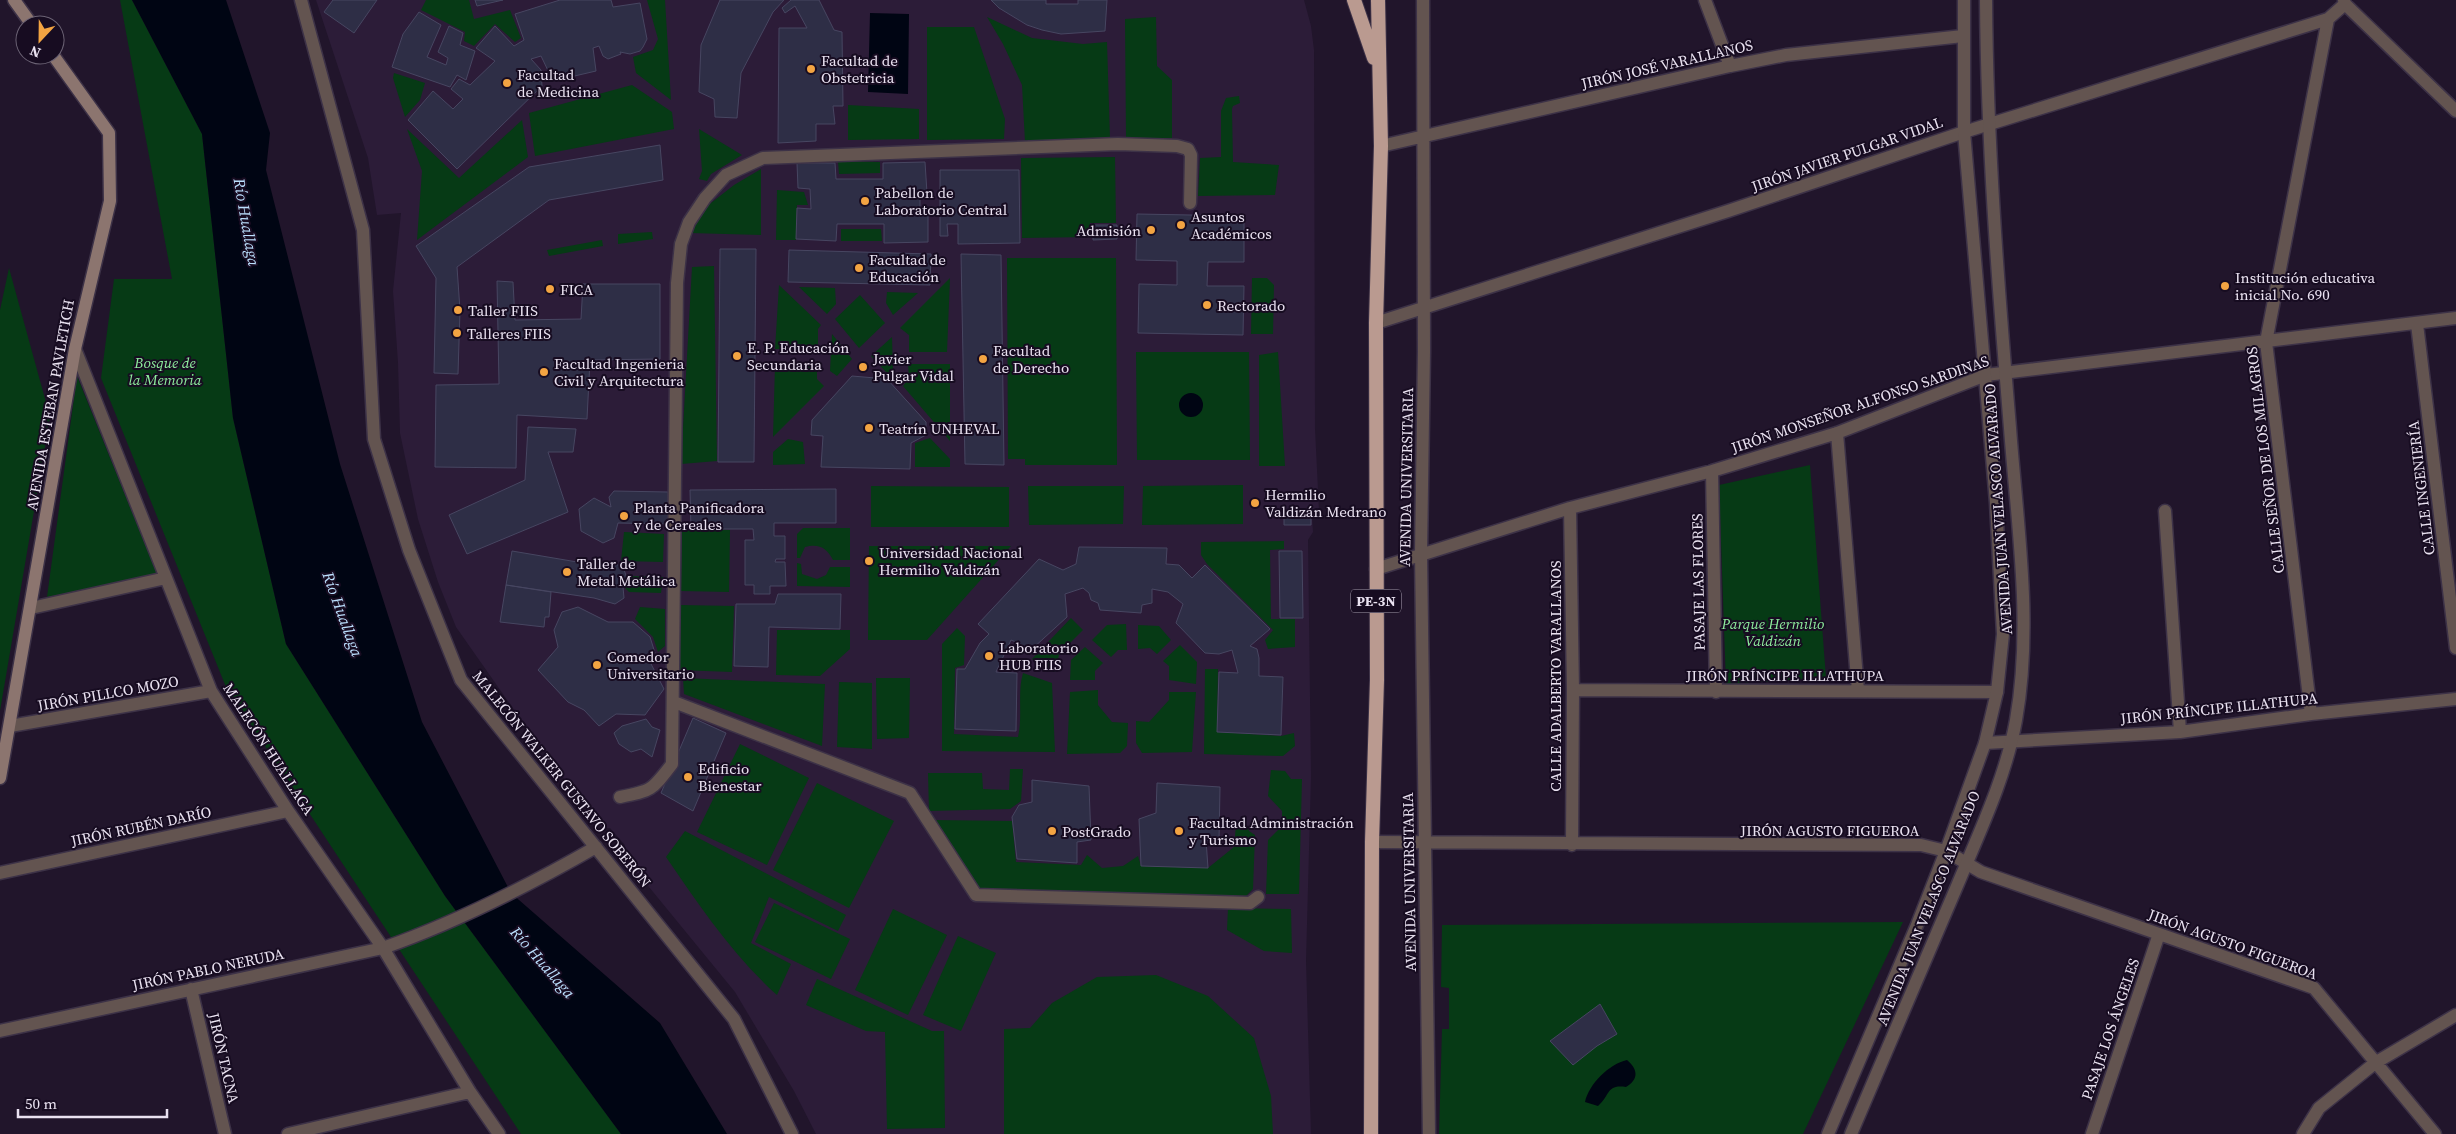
<svg xmlns="http://www.w3.org/2000/svg" width="2456" height="1134" viewBox="0 0 2456 1134" font-family="'Source Serif 4',serif">
  <style>
    .built { fill: #2c1c38 }
    .green { fill: #063a15 }
    .water { fill: #000513 }
    .building { fill: #2e2e46; stroke: #474661 }
    .lines { fill: none; stroke-linecap: round; stroke-linejoin: round }
    .pedestrian-casing { stroke: #3d3247; stroke-width: 15 }
    .minor-casing { stroke: #3d3247; stroke-width: 15 }
    .tertiary-casing { stroke: #3d3247; stroke-width: 15 }
    .secondary-casing { stroke: #3d3247; stroke-width: 15 }
    .trunk-casing { stroke: #3d3247; stroke-width: 16 }
    .pedestrian { stroke: #635450; stroke-width: 12 }
    .minor { stroke: #635450; stroke-width: 12 }
    .tertiary { stroke: #635450; stroke-width: 12 }
    .secondary { stroke: #8c756f; stroke-width: 12 }
    .trunk { stroke: #ba9a90; stroke-width: 14 }
    .poi-dot { fill: #f3a442; stroke: #170c21; stroke-width: 2 }
    .labels { text-anchor: middle; dominant-baseline: central; stroke-width: 4; stroke-linejoin: round; paint-order: stroke }
    .shield { fill: #170c21; stroke: #aba2b3; stroke-width: 1 }
    .shield-label { font-size: 14px; font-weight: bold; fill: #eae2f1 }
    .poi-label { font-size: 15px; fill: #eae2f1; stroke: #170c21; text-anchor: start }
    .street-label { font-size: 15px; fill: #eae2f1; stroke: #170c21 }
    .park-label { font-size: 15px; font-style: italic; fill: #8eed9d; stroke: #170c21 }
    .water-label { font-size: 16px; font-style: italic; fill: #bbdffd; stroke: #170c21 }
  </style>
  <rect width="100%" height="100%" fill="#21152b"/>
  <path class="built" d="M316,0h988l7,26 3,24 1,379 4,81 -7,8 1,14 -5,8 3,236 -5,185 5,173h-495l-22,-43 -59,-99 -113,-138 3,-9 -15,-17h-8l-59,-77 -87,-124 -18,-45 -20,-63 -18,-86 -2,-70 -5,-72 8,-78 -24,2 -9,-57z"/>
  <path class="green" d="M120,0h12l70,134 31,284 53,226 159,252 176,238h-100l-295,-447 -125,-309 13,-99h58z
    M426,0h43l5,19 36,-9 11,28 -6,4 -20,-18 -21,22 -10,-5 1,-9 -44,-22z
    M647,0h18l6,100 -35,-27 -3,-16 20,-7 5,-11z
    M987,17l45,21 51,6 24,-2 3,97 -85,3 -3,-57 -19,-41z
    M1156,17l1,49 15,14v58h-46l-1,-119z
    M927,27h47l31,92 -1,20 -77,1z
    M394,73l31,10 -5,17 -15,17 -12,-39z
    M632,85l40,27 2,17 -139,27 -6,-43z
    M1239,96l1,7 -7,3 -1,3 1,53 46,3 -4,30 -77,1 2,-38 21,-1v-46l5,-13z
    M848,105l71,4v30l-71,1z
    M522,120l6,37 -111,83 5,-69 -15,-42 52,49z
    M699,129l43,26 -31,19 -4,7 -8,-2 3,-8z
    M1115,157l1,66h-26v14l-68,1 -1,-80z
    M838,161l42,1v11l-41,1z
    M761,169v66l-71,-2 12,-23 32,-25z
    M777,190l27,2 4,13h-11l-1,35h-20z
    M841,229h40l1,12h-41z
    M652,232l1,7 -35,5v-10z
    M602,240l1,6 -54,10 -2,-6z
    M1007,258h109l1,207h-92v-6h-17z
    M714,266l3,195 -36,3 11,-197z
    M9,268l41,149 -50,294v-401z
    M950,278l-3,74h-38v-17l-9,-7z
    M1252,278h15l7,7 -1,49h-22z
    M779,285l42,40 -3,4v20h-43z
    M799,287l36,1 1,16 -9,10z
    M887,292l31,1 -25,22 -7,-12z
    M860,295l25,28 -26,25 -24,-29z
    M832,334l20,25 -15,17 -7,-5z
    M892,337l1,34 -6,2 -16,-17z
    M1136,352h113l1,108h-113z
    M1278,352l7,114h-26v-111z
    M908,364h42v77l-47,-55 6,-8z
    M775,365h42v14l7,7 -51,51z
    M77,376l80,198 -110,23z
    M930,438l20,21v8h-35v-24z
    M788,439l15,3 2,22 -32,1v-13z
    M1810,465l16,213 -100,6 -7,-199z
    M1243,485v39l-101,1 1,-39z
    M871,486l138,1v40h-138z
    M1028,486h96l-1,38 -94,1z
    M803,528h47v32h-17c-6,-12 -14,-17 -28,-13l-5,11h-3v-24z
    M682,529l48,1 -1,62 -48,-1z
    M624,532l40,2 -1,28 -42,-1z
    M1284,541v8l-14,1 1,69h24v28l-27,2 -3,-9 8,-10 -66,-66 -6,-9v-13z
    M869,546h142l-84,94h-59z
    M797,563l4,1 1,10 15,5 9,-4 4,-8h20v20l-53,-1z
    M629,576l34,1 -2,16 -32,-1 -4,-4z
    M681,605l53,1 -2,66 -53,-2z
    M640,607l25,2v37l-7,6 -5,-15 -18,-18z
    M1071,618l12,12 -24,24 -3,17 -3,1 -7,-6 -5,2 -9,-9z
    M1126,624l1,26h-9l-7,7 -19,-17 15,-15z
    M1138,625l21,1 12,14 -14,14 -7,-6 -12,1z
    M957,628l8,8 -1,29 -9,3 -1,66 64,3c5,-21 -1,-44 5,-64l29,10 3,69 -113,-1v-107z
    M777,630h73v19l-30,27 -44,-1z
    M1180,645l17,17 -1,22 -27,-4v-14l-6,-5z
    M1085,647l18,16 -8,8v9h-25l1,-20z
    M1205,669h13l-1,63 64,4 13,-3 1,13 -12,10 -79,-2z
    M683,678l142,6 -3,62 -138,-52z
    M876,678h34l-1,60 -32,1z
    M839,682l33,1v66l-35,-2z
    M1098,690v15l14,17 16,1 -1,23 -7,7 -53,1 3,-62z
    M1169,692h27l-4,60 -50,1 -6,-10v-22l13,1 20,-22z
    M740,744l69,34 -42,87 -70,-33z
    M1010,769h13l-2,32 -11,8 -81,2 -1,-38h54l1,16 26,1z
    M1271,770l14,1 6,8h11l-3,115h-33l2,-54 14,-14v-15l-14,-15z
    M817,783l77,38 -45,87 -76,-38z
    M933,820l79,1 4,41 65,3 6,-10 15,13 21,-2 15,-10 3,10 67,2 26,-21 2,-22 11,1 2,5 6,4 -2,54 -7,7 -267,-6z
    M685,831l161,84 -8,16 -69,-34 -18,46 40,21 -14,31c-44,-39 -78,-90 -111,-138z
    M774,903l76,36 -19,40 -76,-37z
    M1228,908l63,1 1,44 -28,-2 -37,-21z
    M893,909l54,26 -39,80 -53,-25z
    M1903,922l-100,212h-364l3,-105h7v-41l-8,-1 1,-62z
    M958,936l38,17 -35,78 -38,-16z
    M1156,975l52,21 46,42 17,58 2,38h-269v-105l26,-1 22,-25 45,-26z
    M817,979l115,52h12l1,97 -58,1 -2,-97 -19,-1 -60,-26z"/>
  <path class="water" d="M132,0h94l44,133 -4,37 74,294 82,258 89,171 149,130 67,111h-106l-176,-238 -159,-252 -53,-226 -31,-284z
    M870,13l39,1 -1,80 -40,-2z
    M1179 405a12 12 0 1 1 24 0a12 12 0 1 1-24 0Z
    M1627,1060c11,9 12,19 -1,27 -20,-3 -16,9 -28,19l-13,-4c4,-18 24,-38 42,-42z"/>
  <path class="building" d="M333,0h44l-23,33 -30,-21z
    M475,0h28l-26,6z
    M560,0h51l2,7 27,-4 7,36 -4,8 -3,4 -10,3 -10,-2 1,2 -13,5 -5,-3 -4,-10 -6,2 3,23 -43,10 -12,-25 -10,3 10,11 1,16 -85,83 -49,-49 25,-29 20,18 10,-10 -12,-10 8,-10 11,6 25,-24 -19,-13 19,-22 19,20 10,-6 -9,-26z
    M720,0h64l-11,12 -32,61 -4,45 -22,-1 -1,-18 -15,-7 2,-47z
    M791,0h28l15,30 8,2 1,74h-10l2,18h-19v17l-38,2 1,-115h28l-12,-22 -10,7 -3,-5z
    M991,0h55v4h32v-4h29l-2,31 -44,3 -19,-4 -15,-5 -28,-17z
    M419,12l22,13 -14,32 19,8 2,-7 -10,-6 11,-26 14,7 -3,12 15,6 -9,29 -9,-5 -7,12 -58,-20 11,-33z
    M660,145l3,35 -114,20 -92,67 3,43 -2,64 -24,-1 2,-95 -20,-32 113,-79z
    M925,162l2,31 -7,1v18h8v30l-44,1v-19h-47l-1,17 -40,-2 1,-31 14,1 -1,-20 -12,-1 -1,-25h38l1,16h47v-16z
    M940,170h79l1,73 -62,1v-20h-11l1,12h-8z
    M1137,214l107,2v46h-36l-1,24h37l-1,49 -105,-2 1,-49 38,1v-24l-41,-1z
    M1093,225h24v14l-24,1z
    M720,249h36l-2,213h-36z
    M789,250l142,4 -1,31 -142,-3z
    M961,254l40,1 3,210 -39,-1z
    M497,281l16,1 2,38 66,-1 2,-35h77v75l-70,1 -3,59 -70,-4 -1,53 -81,-1 1,-82 63,-1z
    M852,376l35,3 39,43v13l-15,8 -1,26 -89,-2 2,-31 -12,-1 1,-15z
    M528,427l48,2 -3,23h-25l20,60 -101,42 -18,-39 76,-35z
    M836,489v34h-62v13h11v23h-9l-1,3h10l1,24h-16v8h-16v-9h-9v-45h9l-1,-11h-62l-1,-39z
    M614,491l54,1v32l-50,-1 -4,15 -11,5 -22,-12 -2,-22 15,-11 17,9 -2,-10z
    M1284,510h27v15h-27z
    M1079,547l88,1 -1,16 13,1 13,13 13,-13 65,64 -20,17 7,3 2,9v18l24,1 -2,58 -64,-3 2,-60 19,1 -6,-23 -13,4 -14,-1 -29,-30 7,-19 -15,-12 -16,-3v14l-10,2 -1,8 -41,-3 -2,-7 -7,-3 -2,-7 -6,-5 -18,6 2,23 -35,32 -21,-9 -15,32 21,1 -1,58 -61,-2 2,-60h8l15,-26 9,-9 -11,-10 61,-65 24,11 13,-6z
    M512,551l89,15 7,-3 15,3 4,13 -4,8 1,11 -9,6 -21,-6 -88,-13z
    M1279,551h23l1,67h-23z
    M506,585l45,7 -2,25h-4l-1,10 -44,-5z
    M778,594h63l-1,35 -71,-2 -1,40 -34,-1 2,-62h39z
    M578,607l30,15h25l17,15 5,16 -6,7 15,29 -19,26 -29,-1 -17,12 -15,-16 -16,-8 -30,-32 20,-23 -4,-17 8,-18z
    M693,718l33,15 -33,78 -32,-18z
    M646,719l6,8 8,3 -8,27 -11,-8 -10,3 -12,-8 -5,-11 8,-7z
    M1032,780l57,6 2,54 -14,2v21l-60,-4 -5,-42 7,-12 13,-3z
    M1157,783l63,4 -1,54 -13,-1 2,28 -67,-2 -2,-47 17,-6z
    M1600,1004l17,30 -20,12 -24,19 -23,-24z"/>
  <g class="lines">
    <defs>
      <path id="pedestrian" d="M674,702l236,91 66,102 274,8 8,-6
        M620,797c32,-6 32,-7 52,-33l5,-481 4,-39 8,-22 16,-24 21,-23 37,-17 355,-14 59,2 11,3 3,6 -1,48"/>
      <path id="minor" d="M301,0l62,230 11,209 35,111 52,130 273,339 58,115
        M1423,0l1,351 -3,203 8,580
        M1705,0l25,66
        M2344,0l1,4 111,107
        M1381,146l349,-80 56,-11 177,-19
        M1376,323l352,-112 236,-79 364,-113
        M2417,324l39,324
        M75,349l136,342 77,120 95,137 87,144 29,42
        M1837,433l21,258
        M1712,471l4,221
        M1570,508l3,182 -1,155
        M2165,511l15,221
        M1376,569l194,-61 142,-37 125,-38 149,-58 470,-57
        M31,608l135,-30
        M1573,690l424,2
        M2311,714l-45,-372 62,-323 17,-15
        M10,726l201,-35
        M1985,743l195,-11 131,-18 145,-15
        M1372,842l549,3 25,6 35,21 333,116 121,146
        M0,873l288,-62
        M191,989l34,145
        M0,1031l383,-83c74,-26 145,-62 213,-101
        M288,1134l182,-42
        M2092,1134l67,-200
        M2303,1134l16,-26 56,-45 81,-48"/>
      <path id="tertiary" d="M1828,1134l89,-209 29,-74 39,-108 12,-51 6,-58 -7,-131 -32,-371v-132
        M1851,1134c35,-83 71,-165 106,-248 22,-53 49,-109 59,-166 17,-96 1,-196 -6,-292 -12,-143 -23,-285 -24,-428"/>
      <path id="secondary" d="M14,0l18,25
        M0,778l75,-429 35,-148 -1,-68 -56,-78"/>
      <path id="trunk" d="M1354,0l20,58
        M1371,1134l1,-292 5,-162 -1,-357 5,-177 -3,-146"/>
    </defs>
    <use href="#pedestrian" class="pedestrian-casing"/>
    <use href="#minor" class="minor-casing"/>
    <use href="#tertiary" class="tertiary-casing"/>
    <use href="#secondary" class="secondary-casing"/>
    <use href="#trunk" class="trunk-casing"/>
    <use href="#pedestrian" class="pedestrian"/>
    <use href="#minor" class="minor"/>
    <use href="#tertiary" class="tertiary"/>
    <use href="#secondary" class="secondary"/>
    <use href="#trunk" class="trunk"/>
  </g>
  <g class="poi-dot">
    <circle cx="811" cy="69" r="5"/>
    <circle cx="507" cy="83" r="5"/>
    <circle cx="865" cy="201" r="5"/>
    <circle cx="1181" cy="225" r="5"/>
    <circle cx="1151" cy="230" r="5"/>
    <circle cx="859" cy="268" r="5"/>
    <circle cx="2225" cy="286" r="5"/>
    <circle cx="550" cy="289" r="5"/>
    <circle cx="1207" cy="305" r="5"/>
    <circle cx="458" cy="310" r="5"/>
    <circle cx="457" cy="333" r="5"/>
    <circle cx="737" cy="356" r="5"/>
    <circle cx="983" cy="359" r="5"/>
    <circle cx="863" cy="367" r="5"/>
    <circle cx="544" cy="372" r="5"/>
    <circle cx="869" cy="428" r="5"/>
    <circle cx="1255" cy="503" r="5"/>
    <circle cx="624" cy="516" r="5"/>
    <circle cx="869" cy="561" r="5"/>
    <circle cx="567" cy="572" r="5"/>
    <circle cx="989" cy="656" r="5"/>
    <circle cx="597" cy="665" r="5"/>
    <circle cx="688" cy="777" r="5"/>
    <circle cx="1052" cy="831" r="5"/>
    <circle cx="1179" cy="831" r="5"/>
  </g>
  <g class="labels">
    <rect class="shield" x="1351" y="589.5" width="50" height="23" rx="4"/>
    <g class="shield-label">
      <text x="1376" y="601">PE-3N</text>
    </g>
    <g class="poi-label">
      <text x="821" y="60">Facultad de<tspan x="821" dy="17">Obstetricia</tspan></text>
      <text x="517" y="74">Facultad<tspan x="517" dy="17">de Medicina</tspan></text>
      <text x="875" y="192">Pabellon de<tspan x="875" dy="17">Laboratorio Central</tspan></text>
      <text x="1191" y="216">Asuntos<tspan x="1191" dy="17">Académicos</tspan></text>
      <text x="1141" y="230" text-anchor="end">Admisión</text>
      <text x="869" y="259">Facultad de<tspan x="869" dy="17">Educación</tspan></text>
      <text x="2235" y="277">Institución educativa<tspan x="2235" dy="17">inicial No. 690</tspan></text>
      <text x="560" y="289">FICA</text>
      <text x="1217" y="305">Rectorado</text>
      <text x="468" y="310">Taller FIIS</text>
      <text x="467" y="333">Talleres FIIS</text>
      <text x="747" y="347">E. P. Educación<tspan x="747" dy="17">Secundaria</tspan></text>
      <text x="993" y="350">Facultad<tspan x="993" dy="17">de Derecho</tspan></text>
      <text x="873" y="358">Javier<tspan x="873" dy="17">Pulgar Vidal</tspan></text>
      <text x="554" y="363">Facultad Ingenieria<tspan x="554" dy="17">Civil y Arquitectura</tspan></text>
      <text x="879" y="428">Teatrín UNHEVAL</text>
      <text x="1265" y="494">Hermilio<tspan x="1265" dy="17">Valdizán Medrano</tspan></text>
      <text x="634" y="507">Planta Panificadora<tspan x="634" dy="17">y de Cereales</tspan></text>
      <text x="879" y="552">Universidad Nacional<tspan x="879" dy="17">Hermilio Valdizán</tspan></text>
      <text x="577" y="563">Taller de<tspan x="577" dy="17">Metal Metálica</tspan></text>
      <text x="999" y="647">Laboratorio<tspan x="999" dy="17">HUB FIIS</tspan></text>
      <text x="607" y="656">Comedor<tspan x="607" dy="17">Universitario</tspan></text>
      <text x="698" y="768">Edificio<tspan x="698" dy="17">Bienestar</tspan></text>
      <text x="1189" y="822">Facultad Administración<tspan x="1189" dy="17">y Turismo</tspan></text>
      <text x="1062" y="831">PostGrado</text>
    </g>
    <g class="street-label">
      <text transform="translate(1667 64) rotate(-13)">JIRÓN JOSÉ VARALLANOS</text>
      <text transform="translate(1847 154) rotate(-19)">JIRÓN JAVIER PULGAR VIDAL</text>
      <text transform="translate(1860 404) rotate(-19)">JIRÓN MONSEÑOR ALFONSO SARDINAS</text>
      <text transform="translate(50 405) rotate(-80)">AVENIDA ESTEBAN PAVLETICH</text>
      <text transform="translate(2265 460) rotate(-97)">CALLE SEÑOR DE LOS MILAGROS</text>
      <text transform="translate(1406 477) rotate(-89)">AVENIDA UNIVERSITARIA</text>
      <text transform="translate(2421 488) rotate(-97)">CALLE INGENIERÍA</text>
      <text transform="translate(1998 509) rotate(-94)">AVENIDA JUAN VELASCO ALVARADO</text>
      <text transform="translate(1698 582) rotate(-91)">PASAJE LAS FLORES</text>
      <text x="1785" y="675">JIRÓN PRÍNCIPE ILLATHUPA</text>
      <text transform="translate(1555 676) rotate(-90)">CALLE ADALBERTO VARALLANOS</text>
      <text transform="translate(108 693) rotate(-10)">JIRÓN PILLCO MOZO</text>
      <text transform="translate(2219 708) rotate(-6)">JIRÓN PRÍNCIPE ILLATHUPA</text>
      <text transform="translate(269 749) rotate(57)">MALECÓN HUALLAGA</text>
      <text transform="translate(562 779) rotate(51)">MALECÓN WALKER GUSTAVO SOBERÓN</text>
      <text transform="translate(141 826) rotate(-12)">JIRÓN RUBÉN DARÍO</text>
      <text x="1830" y="830">JIRÓN AGUSTO FIGUEROA</text>
      <text transform="translate(1409 882) rotate(-91)">AVENIDA UNIVERSITARIA</text>
      <text transform="translate(1928 908) rotate(-68)">AVENIDA JUAN VELASCO ALVARADO</text>
      <text transform="translate(2233 944) rotate(20)">JIRÓN AGUSTO FIGUEROA</text>
      <text transform="translate(208 969) rotate(-12)">JIRÓN PABLO NERUDA</text>
      <text transform="translate(2110 1029) rotate(-71)">PASAJE LOS ÁNGELES</text>
      <text transform="translate(224 1058) rotate(77)">JIRÓN TACNA</text>
    </g>
    <g class="park-label">
      <text x="165" y="362">Bosque de<tspan x="165" dy="17">la Memoria</tspan></text>
      <text x="1773" y="623">Parque Hermilio<tspan x="1773" dy="17">Valdizán</tspan></text>
    </g>
    <g class="water-label">
      <text transform="translate(247 222) rotate(80)">Río Huallaga</text>
      <text transform="translate(343 614) rotate(70)">Río Huallaga</text>
      <text transform="translate(543 962) rotate(49)">Río Huallaga</text>
    </g>
  </g>
  <g transform="translate(40 40) rotate(202)"><circle r="24" fill="#170c21" stroke="#6b6274"/>
  <path d="M0-4L9 19L0 12L-9 19Z" fill="#f3a442"/>
  <text y="-8" font-size="14" font-weight="bold" text-anchor="middle" fill="#eae2f1">N</text>
  </g>
  <path d="M18 1109v8h149v-8" fill="none" stroke="#eae2f1" stroke-width="2.5"/>
  <text x="25" y="1109" font-size="15" fill="#eae2f1" stroke="#170c21" stroke-width="4" paint-order="stroke">50 m</text>
</svg>
